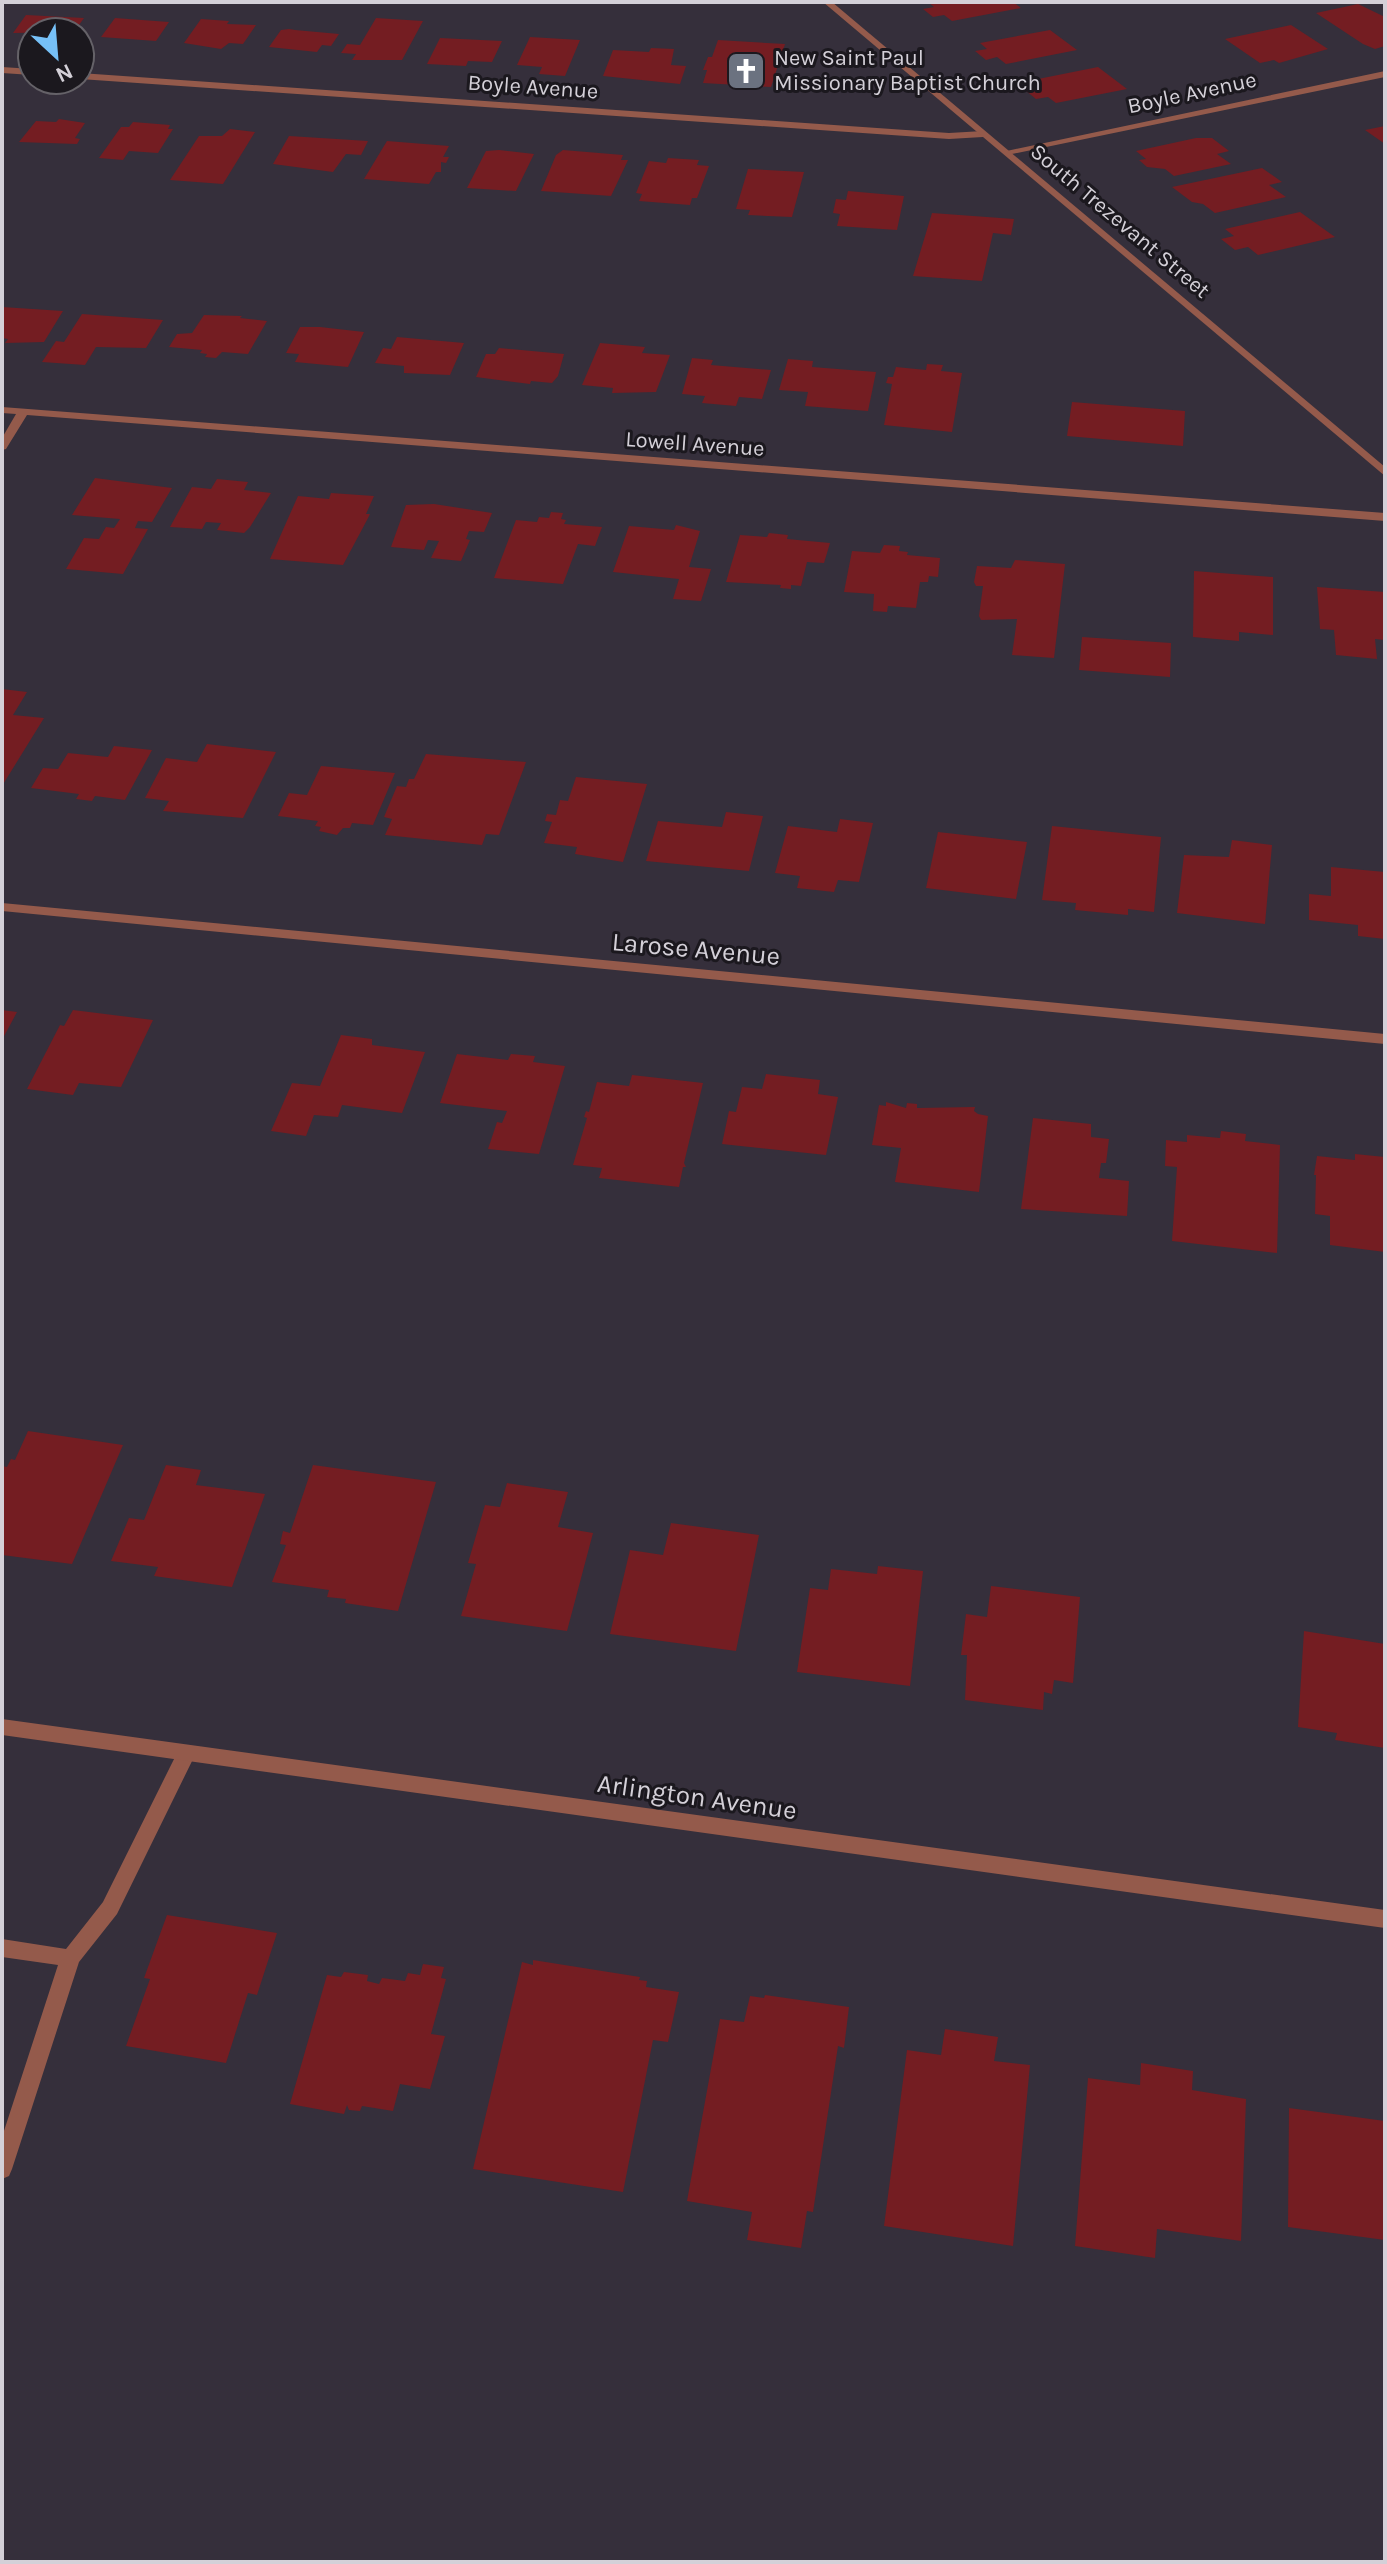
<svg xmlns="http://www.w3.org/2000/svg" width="1387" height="2564" viewBox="0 0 1387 2564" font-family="Karla,sans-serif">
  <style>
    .building { fill: #741d22 }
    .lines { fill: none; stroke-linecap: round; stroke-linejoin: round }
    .service { fill: #945a4b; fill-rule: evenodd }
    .minor { fill: #945a4b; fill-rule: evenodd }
    .tertiary { fill: #945a4b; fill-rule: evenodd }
    .labels { text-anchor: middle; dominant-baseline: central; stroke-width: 6; stroke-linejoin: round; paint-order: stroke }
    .far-poi-label { font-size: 22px; fill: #d4d0d8; stroke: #1b181e; text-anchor: start }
    .far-street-label { font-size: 22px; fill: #d4d0d8; stroke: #1b181e }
    .street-label { font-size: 26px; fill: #d4d0d8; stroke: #1b181e }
  </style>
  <rect width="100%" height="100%" fill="#352f3b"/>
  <path class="building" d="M928,2h85l8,6 -69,13 -8,-6 -11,2 -10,-8 11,-2z
    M1358,4l27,13v29l-10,3 -12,-5 -47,-31z
    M26,15l58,3 -10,14 -61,1z
    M115,18l54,4 -13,19 -55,-4z
    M376,18l47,3 -21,39h-50l4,-6 -15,-1 6,-9 13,1z
    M201,19l28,2 -2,3 29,1 -13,19 -14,-1 -8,6 -37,-6z
    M1291,25l37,24 -49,14 -5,-3 -14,3 -35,-24z
    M289,29l6,1 44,4 -8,12 -9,-1 -5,7 -48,-5 12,-17z
    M1050,30l27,20 -71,14 -9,-7 -11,3 -11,-9 12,-2 -7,-6z
    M530,37l50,3 -15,36 -26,-2 3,-7 -25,-2z
    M440,38l62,3 -10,21 -24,-1 -2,5 -39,-2z
    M718,40l67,4 -14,43 -68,-4 4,-13h-4l5,-13h4z
    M651,48l23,1 -3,16 15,1 -6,18 -77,-8 10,-26 36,2z
    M1098,67l29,22 -71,14 -8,-6 -12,2 -11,-9 11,-2 -8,-7z
    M59,119l26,4 -10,15 5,1 -3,5 -58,-2 17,-21 20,1z
    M133,122l37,3 -2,4h5l-15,24 -29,-2 -6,9 -24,-2 22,-31h8z
    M1385,126v18l-20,-14z
    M230,129l25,3 -32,52 -53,-4 29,-44h23z
    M289,136l79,5 -7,14 -15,-1 -13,18 -60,-8z
    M1196,138h16l17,13 -12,3 14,10 -57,12 -9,-7 -18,-2 -8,-7 7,-1 -10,-8z
    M387,141l62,5 -6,11h6l-3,6 -5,-1v10h-5l-7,12 -65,-5z
    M499,150l35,4 -18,37 -49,-3 19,-37z
    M563,150l60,5 -2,5h7l-17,36 -70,-5 15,-36z
    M668,158l31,2 -2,5 12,1 -12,32h-5l-2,7 -51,-4 3,-7 -6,-1 13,-32 17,2z
    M1262,168l20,14 -13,3 17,12 -71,16 -12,-9 -11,-2 -20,-15z
    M748,169l56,3 -12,45 -44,-2 2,-5 -14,-1z
    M848,191l56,5 -7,34 -60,-4 3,-12 -7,-1 3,-14 10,1z
    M1300,212l35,25 -77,18 -10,-8 -13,3 -14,-11 13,-3 -9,-7z
    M932,213l82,6 -3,16 -18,-2 -11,48 -69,-5z
    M2,307l61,4 -19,31 -39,1 3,-4 -6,-1z
    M82,314l81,6 -17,28 -50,-1 -11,18 -43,-3 14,-21 8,1z
    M204,315l38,1 -2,2 27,3 -19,33 -26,-2 -6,6 -11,-1 2,-3 -7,-1 2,-3 -33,-3 8,-13 15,-1z
    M300,327h20l44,5 -16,35 -53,-5 4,-8 -13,-1z
    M397,337l67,6 -14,32 -46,-2v-7l-29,-3 8,-15 8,1z
    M600,343l45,4 -3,6 28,2 -14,37 -44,1 1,-5 -31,-3z
    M499,348l65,6 -6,22 -6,7 -21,-2 -1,3 -54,-7 10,-23h9z
    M692,358l21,2 -2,5 60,5 -9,29 -23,-2 -3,9 -34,-3 3,-7 -23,-2z
    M788,359l25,2 -1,6 64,5 -8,39 -63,-5 3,-14 -29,-2z
    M927,364l16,1 -2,6 21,2 -10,59 -68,-7 8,-41 -6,-1 2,-6h5l3,-10 30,3z
    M1072,402l113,9 -2,35 -116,-10z
    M95,478l77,10 -20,34 -14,-1 -3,7 13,1 -25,45 -57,-5 18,-31 15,1 7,-12 8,1 6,-9 -48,-4z
    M217,479l31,3 -4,8 27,3 -21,34 -6,6 -27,-3 4,-7 -15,-1 -4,7 -32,-2 22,-40 19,2z
    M331,493l43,3 -8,18h4l-3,6 -24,45 -73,-6 28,-63 31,3z
    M434,504l58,9 -8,19 -15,-1 -3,8 4,1 -9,21 -30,-3 8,-17 -11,-1 -4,10 -33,-3 15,-42z
    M551,512l12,1 -2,6 5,1 -2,4 38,3 -7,19 -17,-2 -15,40 -69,-6 22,-58 21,2 2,-5 10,1z
    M676,525l24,6 -11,36 22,2 -10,32 -28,-2 6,-20 -66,-7 16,-46 45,4z
    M769,533l19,2 -1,4 43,4 -6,20 -17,-1 -6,24 -10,-1v4l-11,-1 1,-3 -55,-3 14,-47 27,2z
    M884,545l16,1 -1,5 9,1 -1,3 33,3 -2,19 -9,-1 -1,6h-8l-4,26 -28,-2 -1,6 -14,-1 1,-17 -30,-2 8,-41 28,2z
    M1015,560l50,4 -11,94 -42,-3 5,-36 -36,1 -2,-4 4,-30h-7l-2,-4 3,-16 34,2z
    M1194,571l79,6v58l-34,-3v9l-46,-4z
    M1317,587l68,5v48l-10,-1 2,20 -41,-4 -2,-25 -14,-1z
    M1082,637l89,6 -1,34 -91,-7z
    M2,689l25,3 -14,23 31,3 -42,68z
    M207,744l69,8 -33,66 -80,-7 6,-10 -24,-3 21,-40 31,4z
    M114,746l38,4 -27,50 -30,-4 -3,5 -16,-2 3,-5 -48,-6 12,-20 15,1 10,-16 40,4z
    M426,754l100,8 -27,73 -13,-1 -4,11 -97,-10 7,-16 -8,-2 13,-31 9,1 3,-8h5z
    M321,766l74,7 -22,52 -21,-2 -2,5h-7l-6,7 -18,-4 2,-4 -6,-1 3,-5 -40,-5 11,-23 18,2z
    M576,777l71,7 -24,78 -48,-8 2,-7 -33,-4 8,-21 -7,-1 2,-7 9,1 4,-15 8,1z
    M726,812l37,4 -14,55 -103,-10 12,-40 64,6z
    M840,819l33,4 -14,59 -21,-2 -4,12 -37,-4 3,-12 -25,-3 13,-47 49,6z
    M1052,826l109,11 -7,75 -26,-3v6l-53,-5 1,-7 -34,-3z
    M938,832l89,10 -11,57 -90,-11z
    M1232,840l40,5 -7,79 -88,-11 7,-58 45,2z
    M1331,867l54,5v67l-27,-3v-11l-49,-5v-26l22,2z
    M2,1010l15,2 -15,28z
    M73,1010l80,10 -32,67 -42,-4 -6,12 -46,-6 33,-64 4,1z
    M341,1035l31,4v6l53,7 -23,61 -60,-8 -4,12 -24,-2 -8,21 -35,-5 21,-48 28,3z
    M457,1054l51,6 3,-6 24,2 -2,6 32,4 -26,88 -51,-5 9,-27 5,1 5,-12 -67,-8z
    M766,1074l54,6 -2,14 20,3 -12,58 -104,-11 7,-33 7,1 6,-25 20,2z
    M632,1075l71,8 -19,80 2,4h-3l-4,20 -80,-9 3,-10 -29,-3 14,-47 -3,-1 2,-6 3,1 8,-30 32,4z
    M886,1102l20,6 1,-5 10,1v4l58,-1 -1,4 4,3 10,2 -9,76 -84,-10 6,-34 -29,-3 7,-40 7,1z
    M1033,1118l58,6v13l18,2 -3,24h-5l-2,15 30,3 -2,35 -106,-7z
    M1221,1131l25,3 -1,7 35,4 -3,108 -105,-12 5,-74 -12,-1 1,-26 21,2v-7l33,3z
    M1355,1154l30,3v95l-55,-7v-29l-15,-2 1,-39h-2l3,-19 38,4z
    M28,1431l95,14 -51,119 -70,-9v-89l5,1 4,-8 4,1z
    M166,1465l35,5 -5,15 69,9 -33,93 -78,-11 4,-9 -47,-6 18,-43 15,2z
    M313,1465l123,17 -38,129 -53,-8 1,-4 -19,-2 2,-7 -57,-8 14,-37 -6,-1 3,-13 7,2z
    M507,1483l61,9 -10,35 35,6 -26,98 -106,-15 15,-52 -8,-1 17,-58 15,2z
    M671,1523l88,12 -23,116 -126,-17 20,-84 33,5z
    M878,1566l45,5 -13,115 -113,-14 13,-84 18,2 3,-21 46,5z
    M991,1586l89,11 -7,86 -19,-3 -2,14 -8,-2 -1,18 -78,-10 2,-45h-6l5,-41 21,3z
    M1304,1631l81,13v104l-50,-8 2,-7 -39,-6z
    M167,1915l110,18 -20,62 -9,-2 -22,70 -100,-17 24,-67 -6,-1z
    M533,1960l107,17 -1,3 8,1 -1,6 33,5 -11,50 -15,-2 -30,152 -150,-23 49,-207 11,3z
    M423,1964l21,3 -3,11 5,1 -15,55 14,2 -15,53 -30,-5 -7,27 -31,-5 -2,5 -11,-1 -2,-5 -3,9 -54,-10 37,-129 14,2 3,-5 24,3 -1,6 12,3 3,-6 23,3 3,-8 12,2z
    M765,1995l84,12 -5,41 -6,-2 -25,166 -6,-1 -6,37 -54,-8 5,-28 -65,-11 33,-182 24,3 6,-26 14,2z
    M945,2029l53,8 -4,24 36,4 -17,181 -129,-20 23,-176 34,5z
    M1141,2063l52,8 -1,19 54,9 -5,142 -84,-12 -2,29 -80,-12 13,-168 52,7z
    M1289,2108l96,13v119l-97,-13z"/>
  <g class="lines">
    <path class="service" d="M187,1745l7,2 2,6 -79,161 -38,48 -67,207 -3,7 -7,3v-42l56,-172 -56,-8v-18l64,10 37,-47 77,-155z"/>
    <path class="minor" d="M2,67l30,2v6l-30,-2z
      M1385,71v6l-378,78 -5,-3z
      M80,73l869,60 34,-2 5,3 -5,3 -34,2 -869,-60z
      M2,407l1383,106v8l-1358,-106 -21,34 -4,1v-12l14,-24 -14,-1z
      M2,903l1383,131v10l-1383,-133z
      M2,1719l1383,191v18l-1383,-193z"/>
    <path class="tertiary" d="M823,2h9l553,465v9z"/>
  </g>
  <defs>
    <symbol id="church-square" viewBox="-11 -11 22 22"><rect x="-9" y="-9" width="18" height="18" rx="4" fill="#6b7280" stroke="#1b181e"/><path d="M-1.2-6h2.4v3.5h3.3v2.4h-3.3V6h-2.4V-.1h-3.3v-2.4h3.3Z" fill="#fff"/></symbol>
  </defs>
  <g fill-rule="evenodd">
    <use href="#church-square" x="724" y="49" width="44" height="44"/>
  </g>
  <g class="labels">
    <g class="far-poi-label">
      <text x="774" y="58">New Saint Paul<tspan x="774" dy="25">Missionary Baptist Church</tspan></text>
    </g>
    <g class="far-street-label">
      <text transform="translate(533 87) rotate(4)">Boyle Avenue</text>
      <text transform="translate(1192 93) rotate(-12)">Boyle Avenue</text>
      <text transform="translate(1120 221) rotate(40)">South Trezevant Street</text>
      <text transform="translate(695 444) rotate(4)">Lowell Avenue</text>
    </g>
    <g class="street-label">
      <text transform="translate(696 949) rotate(5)">Larose Avenue</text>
      <text transform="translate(697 1797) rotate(8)">Arlington Avenue</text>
    </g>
  </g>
  <rect width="1387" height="2564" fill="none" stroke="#d4d0d8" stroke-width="8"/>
  <g transform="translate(56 56) rotate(154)"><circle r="38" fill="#1b181e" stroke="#656268" stroke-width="2"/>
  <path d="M0-6L14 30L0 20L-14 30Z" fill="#76c0f7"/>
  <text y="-12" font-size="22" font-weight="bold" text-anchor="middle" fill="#d4d0d8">N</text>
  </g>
</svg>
